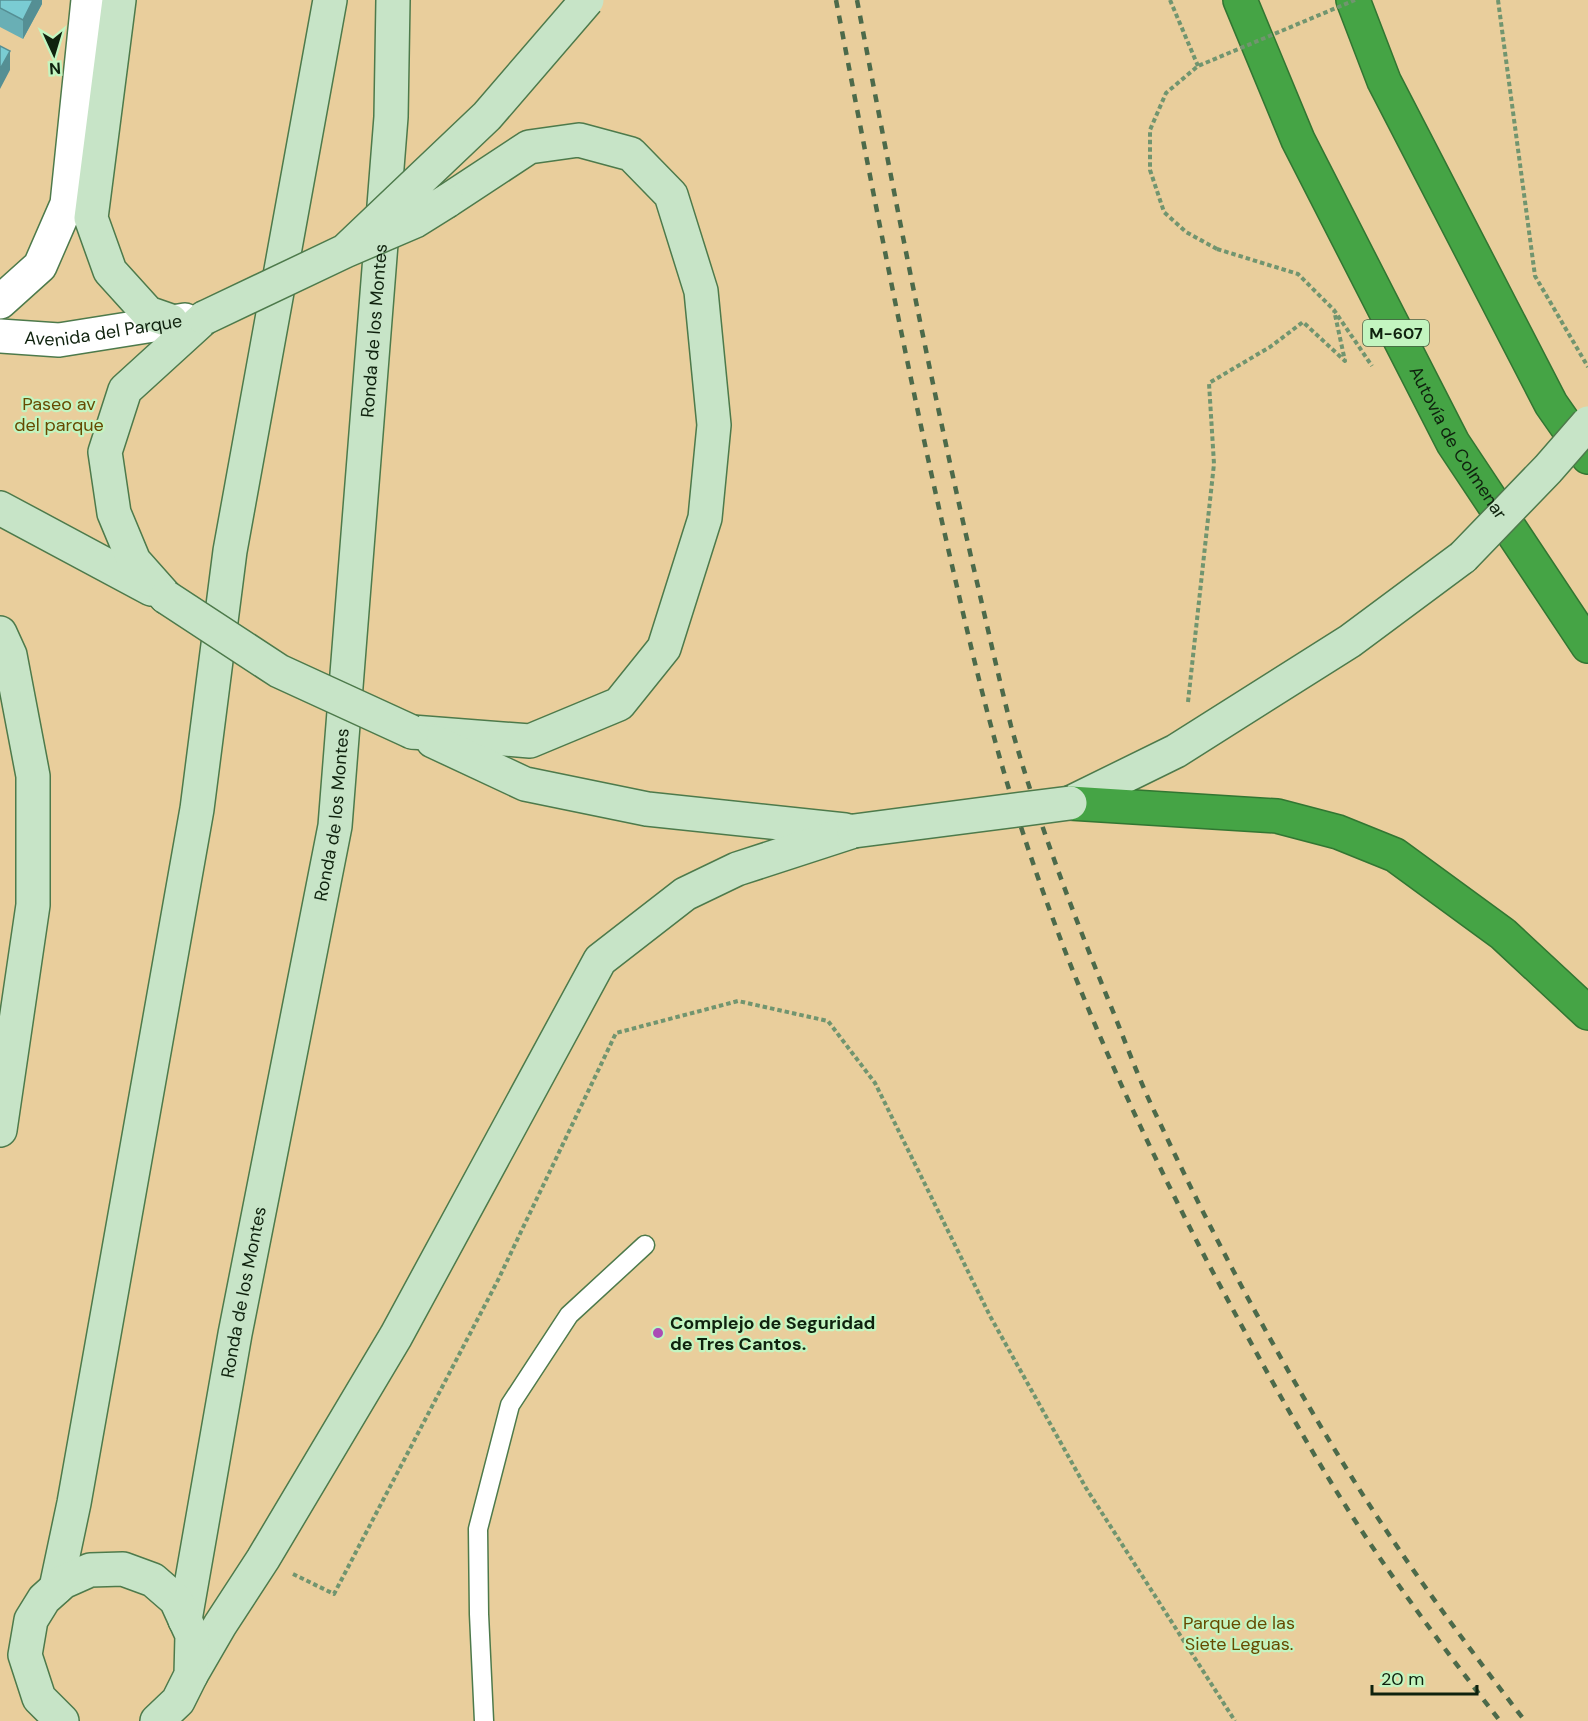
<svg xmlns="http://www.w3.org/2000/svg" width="1588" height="1721" viewBox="0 0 1588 1721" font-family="'DM Sans',sans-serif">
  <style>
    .green { fill: #e9ce9c }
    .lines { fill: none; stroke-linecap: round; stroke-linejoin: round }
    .lane-casing { stroke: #4d7a4b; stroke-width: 21 }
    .street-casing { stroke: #4d7a4b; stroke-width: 36 }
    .secondary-casing { stroke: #4d7a4b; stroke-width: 36 }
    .highway-casing { stroke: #327632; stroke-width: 36 }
    .path { stroke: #71956f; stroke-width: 4; stroke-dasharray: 4.5 3; stroke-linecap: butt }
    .lane { stroke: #fff; stroke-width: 18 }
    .street { stroke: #fff; stroke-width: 33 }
    .secondary { stroke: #c7e4c7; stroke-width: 33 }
    .highway { stroke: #45a445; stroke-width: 33 }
    .rail { stroke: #4c6a4a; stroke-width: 4.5; stroke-dasharray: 8 8; stroke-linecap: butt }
    .secondary-bridge-casing { stroke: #4d7a4b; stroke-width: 36; stroke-linecap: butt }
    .path-bridge { stroke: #71956f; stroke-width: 4; stroke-dasharray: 4.5 3; stroke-linecap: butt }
    .secondary-bridge { stroke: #c7e4c7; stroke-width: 33 }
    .wall { fill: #69afb5 }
    .shaded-wall { fill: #558f94 }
    .building { fill: #7accd3; stroke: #558f94; stroke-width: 1.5 }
    .poi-dot { fill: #aa4cb5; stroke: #c3f5c0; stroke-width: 2 }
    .labels { text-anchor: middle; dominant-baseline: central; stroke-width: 4.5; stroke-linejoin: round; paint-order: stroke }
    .shield { fill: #c3f5c0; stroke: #456143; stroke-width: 1.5 }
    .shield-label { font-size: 16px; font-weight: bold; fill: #0f220e }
    .street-label { font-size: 18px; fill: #0f220e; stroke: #c3f5c0 }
    .park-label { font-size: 18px; fill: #664a00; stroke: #c3f5c0 }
    .poi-label { font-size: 18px; font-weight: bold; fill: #0f220e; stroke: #c3f5c0; text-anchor: start }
  </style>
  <rect width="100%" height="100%" fill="#c3f5c0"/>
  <path class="green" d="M0,0h1588v1721h-1588z"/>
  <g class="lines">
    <defs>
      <path id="lane" d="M484,1721l-5,-107 -1,-85 32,-124 59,-90 76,-70"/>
      <g id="street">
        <path d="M0,302l40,-36 27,-62 21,-204"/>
        <path id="s1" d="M0,336l59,4 126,-20"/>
      </g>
      <g id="secondary">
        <path d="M119,0l-28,218 19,53 38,42 23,8"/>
        <path d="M0,508l151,81"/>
        <path d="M166,597l-32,-36 -20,-48 -9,-61 20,-62 79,-72"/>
        <path d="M0,633l10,22 23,121v129l-33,225"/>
        <path d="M412,732l118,9 89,-37 45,-56 41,-130 9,-93 -13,-134 -30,-96 -40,-41 -52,-14 -50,7 -82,54"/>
        <path d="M433,741l92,43 122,25 198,21"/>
        <path d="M1070,803l106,-52 174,-110 113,-84"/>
        <path d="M56,1588l18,-85 123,-694 33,-258 100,-551"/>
        <path id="s2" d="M185,1620l50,-286 100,-508 56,-709 2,-117"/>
        <path d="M191,1675l29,-50 43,-66 133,-223 204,-376 85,-66 52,-25 117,-38"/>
        <path d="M62,1721l-23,-23 -14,-43 6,-35 13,-21 19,-17 27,-12 33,-1 30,11 23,20 16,35 -1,40 -13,26 -21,20"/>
      </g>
      <g id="highway">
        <path id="s3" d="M1240,0l58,140 155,303 135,203"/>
        <path d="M1353,0l31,81 167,323 37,53"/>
        <path d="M1070,803l207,13 61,16 57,23 108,79 85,79"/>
      </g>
    </defs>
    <use href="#lane" class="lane-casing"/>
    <use href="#street" class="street-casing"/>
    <use href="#secondary" class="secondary-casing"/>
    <use href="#highway" class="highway-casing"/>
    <path class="path" d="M1170,0l28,66
      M1498,0l37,276 53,91
      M1217,249l81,25 36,36 38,56
      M1188,702l26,-238 -5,-81 61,-36 33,-25 42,39 -11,-51
      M293,1574l41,20 163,-312 119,-249 122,-32 90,20 47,62 115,233 96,172 149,233"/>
    <use href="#lane" class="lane"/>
    <use href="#street" class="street"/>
    <use href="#secondary" class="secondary"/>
    <use href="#highway" class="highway"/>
    <path class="rail" d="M836,0c36,187 72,375 115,561 21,91 42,183 72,272 48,148 113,291 185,430 40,75 80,149 124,221 50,82 109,161 168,237
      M857,0c36,188 72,375 115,561 13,55 25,110 39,165 27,96 63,190 101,283 15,37 29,76 47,112 57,122 121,241 192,355 53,85 113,166 174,245"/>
    <defs>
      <path id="secondary-bridge" d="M345,251l142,-135 100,-116
        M204,318l141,-67 70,-30 32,-20
        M1463,557l85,-88 40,-46
        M166,597l113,74 133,61
        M854,831l216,-28"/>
    </defs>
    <use href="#secondary-bridge" class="secondary-bridge-casing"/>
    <path class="path-bridge" d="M1217,249l-31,-17 -22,-20 -14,-42v-40l16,-37 32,-27 157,-66"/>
    <use href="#secondary-bridge" class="secondary-bridge"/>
  </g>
  <path class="wall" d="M0,0h42v4l-19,35 -23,-12z"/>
  <path class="shaded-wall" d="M33,0h9v4l-19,35v-19z
    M10,51v19l-10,19v-20z"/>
  <path class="building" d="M0,0h33l-10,20 -23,-12z
    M0,46l10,5 -10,18z"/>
  <circle class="poi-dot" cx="658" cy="1333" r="6"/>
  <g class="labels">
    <rect class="shield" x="1363" y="320" width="66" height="26" rx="4.5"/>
    <g class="shield-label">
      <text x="1396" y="333">M-607</text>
    </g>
    <g class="street-label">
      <text stroke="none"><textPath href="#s1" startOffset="104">Avenida del Parque</textPath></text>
      <text stroke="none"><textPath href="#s2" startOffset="1305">Ronda de los Montes</textPath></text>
      <text stroke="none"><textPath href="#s3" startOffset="494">Autovía de Colmenar</textPath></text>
      <text stroke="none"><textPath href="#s2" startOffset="819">Ronda de los Montes</textPath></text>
      <text stroke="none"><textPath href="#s2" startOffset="333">Ronda de los Montes</textPath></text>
    </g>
    <g class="park-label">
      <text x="59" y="404">Paseo av<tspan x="59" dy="21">del parque</tspan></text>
      <text x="1239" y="1623">Parque de las<tspan x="1239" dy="21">Siete Leguas.</tspan></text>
    </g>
    <g class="poi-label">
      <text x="670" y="1323">Complejo de Seguridad<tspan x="670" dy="21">de Tres Cantos.</tspan></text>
    </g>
  </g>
  <g transform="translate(54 54) rotate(176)" stroke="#c3f5c0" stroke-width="4.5" paint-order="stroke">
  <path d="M0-4.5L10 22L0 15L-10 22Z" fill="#0f220e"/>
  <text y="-9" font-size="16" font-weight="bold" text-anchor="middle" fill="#0f220e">N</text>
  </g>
  <path d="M1372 1685v9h105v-9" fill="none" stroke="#0f220e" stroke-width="3"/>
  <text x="1381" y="1685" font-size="18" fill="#0f220e" stroke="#c3f5c0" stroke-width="4.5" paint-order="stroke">20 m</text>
</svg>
